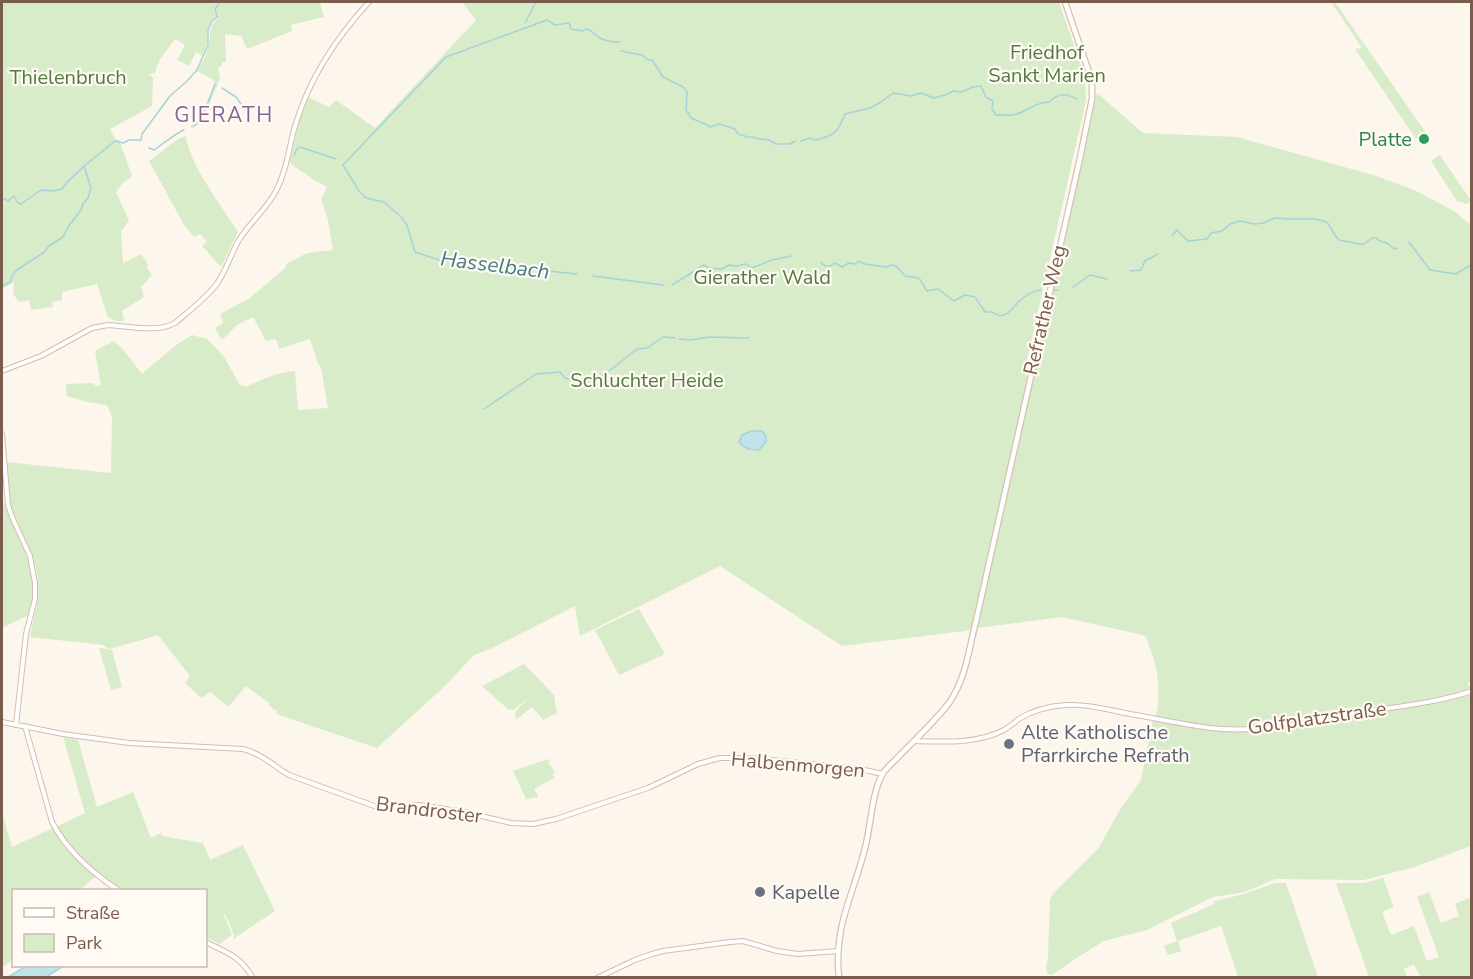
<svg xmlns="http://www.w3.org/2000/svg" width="1473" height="979" viewBox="0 0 1473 979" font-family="'Nunito Sans',sans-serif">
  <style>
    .green { fill: #d8ecc9 }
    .water { fill: #bfe3e8; stroke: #a5d3da; stroke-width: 1.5 }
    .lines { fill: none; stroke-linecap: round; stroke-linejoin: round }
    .stream { stroke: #a5d3da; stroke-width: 1.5 }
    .tertiary-casing { stroke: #d1beb0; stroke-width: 6 }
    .secondary-casing { stroke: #d6c0b0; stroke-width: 7 }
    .tertiary { stroke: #fff; stroke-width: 4 }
    .secondary { stroke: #fff; stroke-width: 4.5 }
    .leisure-dot { fill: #2e9e5b; stroke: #fffaf3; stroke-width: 2 }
    .worship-dot { fill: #6b7280; stroke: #fffaf3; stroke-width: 2 }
    .labels { text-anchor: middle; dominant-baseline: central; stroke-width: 4.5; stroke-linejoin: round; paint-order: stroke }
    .park-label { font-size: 20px; fill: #537a41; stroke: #fffaf3 }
    .leisure-label { font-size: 20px; fill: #27864d; stroke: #fffaf3; text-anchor: end }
    .street-label { font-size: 20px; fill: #7a5c4d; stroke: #fffaf3 }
    .worship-label { font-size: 20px; fill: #5b616d; stroke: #fffaf3; text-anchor: start }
    .neighbourhood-label { font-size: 21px; letter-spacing: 1.5px; fill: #846695; stroke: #fffaf3 }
    .water-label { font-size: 21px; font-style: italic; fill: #437c86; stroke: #fffaf3 }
  </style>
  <rect width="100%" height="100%" fill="#fdf6ec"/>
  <path class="green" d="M2,2h218l-6,7 2,8c-11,8 -7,17 -10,29 -1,3 -2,7 -4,10l-6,-4 -7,14 -12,-6 8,-15 -10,-6 -16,22 -4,12 -6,1 4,4 -1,28 -42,23 5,10 4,1 13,36 -9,7 -7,9 13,29 -8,10 2,32 18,-9 7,10 -1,4 5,7 -11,12 3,10 -22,14 2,10h-9l-7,-4 -11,-33 -35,8v8l-10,2 1,5 -22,3 -2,-10 -10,2 -6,-8 1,-12 -12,7z
    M221,2h99l4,15 -33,8 1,6 -45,18 -6,-13 -16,-2 1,28h-4v3l-4,4 2,9 -12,30 -10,17 -6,3 -2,-1c14,-11 20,-29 25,-46l-18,-10c5,-7 10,-18 12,-27 2,-12 -1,-16 9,-26l-2,-9z
    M462,2h597l26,75 1,24 -62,272 8,8 13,-53 52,-235 46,40 94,4 136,38 41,15 40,21 17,14 1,456 -4,1 1,4h3l-1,160 -56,21 -51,13 -89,-1 -30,13 -32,5 -66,33 -43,11 -29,18 -23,16 -4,-1 -2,-6 2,-11 2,-58 3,-5 45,-45 23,-41 20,-28 12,-60c7,-10 6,-33 4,-46 -1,-13 -7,-25 -11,-37l-3,-2 -81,-18 -86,11 -11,3 -123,15 -122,-80 -140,70 -5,-30 -85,43 -16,6 -28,30 -69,63 -101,-34 1,-3 -8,-5v-3l-23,-17 -18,21 -18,-15 -9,6 -16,-15 5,-7 -32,-41 -48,14 -7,-4 -73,-8c3,-18 10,-35 8,-55 -2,-29 -17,-47 -26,-74 -5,-14 -4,-31 -6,-46l105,11 1,-56 -5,-12 -20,-3 -20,-6 -1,-12 27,-1 3,3 5,-1 -6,-34 19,-10 8,7 20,26 34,-29 16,-10 15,4 7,7 11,12 14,26 7,3c17,-8 29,-14 49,-16l3,39 30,-2 -7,-40 -3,-4 -8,-25 -31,10 -3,-10 -10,2 -13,-24 -16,8 -15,15 -7,-12 8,-5 -3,-9 30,-16 36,-31v-3l21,-11 26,-3 -5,-30 -7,-21 6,-12 -13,-7 -23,-16 -1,-4 10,-41 8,-22 21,10 7,-7 39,28 101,-108z
    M1331,2h4l91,131 -10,6 -61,-90 7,-1z
    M186,136c2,26 37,72 52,96l-17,35 -19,-21 5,-5 -7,-7 -6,3 -10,-12 -35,-64 29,-22z
    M1440,155l31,46 -4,3 -10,-3 -26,-40z
    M2,503h3c14,41 36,66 24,112l-27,13z
    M639,609l26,45 -46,21 -24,-45z
    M99,648l13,2 10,37 -11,3z
    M524,664l30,31 3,18 -14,7 -11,-13 -15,12 -2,-3c0,-7 7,-11 12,-15v-1l-14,10h-4l-27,-24z
    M63,737l15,3 19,67 36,-15 18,46 10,-5 1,3 41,7 7,17 33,-15 32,66 -42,28 1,-4 -9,-21 -1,1 8,20 -12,9 -14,-7v-47h-85l-23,-15 -25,-25 -17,-23 29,-14z
    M548,759l2,2 -2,1 7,10 -3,2 3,4 -3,1 -18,10 5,8 -13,2 -13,-28z
    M2,812l10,35 41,-19 11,17 32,32 -5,3 -11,10h-66l-1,69 -11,9z
    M1383,878l11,29 -12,5 9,23 23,-9 13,35 12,-4 -22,-60 12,-5 12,31 18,-7 -4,-12 14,-6 1,3h1v76h-51l-6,-13 -10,5 3,8h-38l-33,-94h28z
    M1275,883h11l32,94h-80l-17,-51 -43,15 3,10 -13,4 -4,-9 13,-5 -6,-18 43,-19 -1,-3h2l29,-7z"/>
  <path class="water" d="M751,431h11l4,5v6l-7,8c-8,0 -16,-1 -20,-8l3,-7z
    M26,966h34l2,1 -16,10h-38z"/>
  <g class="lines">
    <path class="stream" d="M525,23l11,-21
      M621,51l21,4 6,5h4l11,17 20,10 4,5 -1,18 3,4 2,4 14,6 5,3 9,-3 4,1 12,4 3,5 10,3h5l6,2 10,1 7,4h14l5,-3
      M222,88l14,9 15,21
      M194,126c11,-11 15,-28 21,-42
      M801,141l8,-3c6,3 8,2 14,0 14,-4 16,-10 22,-24l25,-6 11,-6 12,-9 18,3 10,-3 13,5 14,-4 5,-3 8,1 12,-5 8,-1 5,11 7,4 -1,8 4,6c6,0 15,1 21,-1 12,-4 19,-12 32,-12 10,-9 16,-9 28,-3
      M149,148l5,2c7,-5 24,-18 30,-20
      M294,155l3,-6 3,-2 36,12
      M2,200l3,-1 3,2 6,-5 4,7 3,1 20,-14 11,1 10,-2c5,-9 14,-14 21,-22
      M399,215l-15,-13 -18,-4 -7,-7 -16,-26 103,-108 101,-37 8,5 14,-2 2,6 11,2 5,-2c6,2 8,6 13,9 5,3 14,4 20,4
      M401,217l6,8 8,27 24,8 138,14
      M1172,236l5,-6 11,11 19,-2 4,-6 11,-2 8,-7 10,-3 15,3 8,-1 12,-5 16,1h24l12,3 8,13 4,5 20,4h5l8,-6h4l4,3 7,2 7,6 3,-1
      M1409,242l21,28 26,4 16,-10
      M821,262c4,6 9,5 14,1l7,4 7,-4 7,1 3,-3 5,3 22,3 6,-2 4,1 9,10 14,2 8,13 11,-2 16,12 11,-6 10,2 10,15h7c15,11 21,-7 31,-14 5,-4 12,-7 18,-8
      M1130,271l11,-1 4,-9 13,-7
      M593,276l70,9
      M672,285l32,-20 5,3 13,1 7,-4 7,1 10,-2 6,4 20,-8 19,-4
      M2,286l8,-4 3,-8 4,-4 26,-17 6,-7 14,-9 5,-10 13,-17 2,-6 5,-6 3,-10 -7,-22 31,-25 8,2 6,-3h12l1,-6 28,-38 17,-15 10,-11 11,-25v-15l4,-9 5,-4 -2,-8 5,-7
      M1073,287l17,-12 17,4
      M1054,290h4
      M679,339l12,1 18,-3 40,1
      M484,409l52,-35 24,-2 5,6 17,4 11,-3 11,-4 33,-26 10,-1 16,-11 12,1"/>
    <defs>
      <path id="tertiary" d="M2,371l39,-15 51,-28 16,-3c20,1 50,8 67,-2 14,-12 30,-24 41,-38 10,-13 14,-30 23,-45 11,-18 29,-32 38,-51 11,-21 12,-45 19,-66 14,-46 41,-86 73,-121
        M2,434l6,71 4,12 18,39 5,27v16l-9,35 -10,91
        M2,722l61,12 66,9 114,6c17,4 31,17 46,26l88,32h12l30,-2 45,7 47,11 22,1 23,-5 68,-23 24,-8 50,-24 22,-6h32l108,11 23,5
        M25,726l27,96c15,29 39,50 66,68
        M914,741c30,1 63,3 90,-11 5,-3 10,-7 15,-11 14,-9 31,-13 47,-14 20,-1 39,4 59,8 28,5 56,11 85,15 53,6 107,-8 159,-17 34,-5 70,-9 103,-20
        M206,942c21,11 33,13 47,36
        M597,978l38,-18 17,-6 11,-3 67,-9 13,-1 34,10 21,3 40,-3"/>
      <path id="secondary" d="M839,978c-6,-54 16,-85 27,-134 5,-21 6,-52 17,-71 5,-7 13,-13 19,-20 16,-16 33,-32 47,-50 17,-24 20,-55 27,-82l104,-463 12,-59v-18l-27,-79"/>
    </defs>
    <use href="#tertiary" class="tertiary-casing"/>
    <use href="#secondary" class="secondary-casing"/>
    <use href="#tertiary" class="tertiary"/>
    <use href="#secondary" class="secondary"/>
  </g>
  <circle class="leisure-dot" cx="1424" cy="139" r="6"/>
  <g class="worship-dot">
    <circle cx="1009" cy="744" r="6"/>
    <circle cx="760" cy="892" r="6"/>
  </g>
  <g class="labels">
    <g class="park-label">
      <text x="1047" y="52">Friedhof<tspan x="1047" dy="23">Sankt Marien</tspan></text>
      <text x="68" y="77">Thielenbruch</text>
      <text x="762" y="277">Gierather Wald</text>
      <text x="647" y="380">Schluchter Heide</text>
    </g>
    <g class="leisure-label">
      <text x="1412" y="139">Platte</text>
    </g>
    <g class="street-label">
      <text transform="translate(1045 310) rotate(-77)">Refrather Weg</text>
      <text transform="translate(1317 718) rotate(-8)">Golfplatzstraße</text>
      <text transform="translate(798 765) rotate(5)">Halbenmorgen</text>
      <text transform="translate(429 810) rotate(7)">Brandroster</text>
    </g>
    <g class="worship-label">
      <text x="1021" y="732">Alte Katholische<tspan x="1021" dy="23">Pfarrkirche Refrath</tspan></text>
      <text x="772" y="892">Kapelle</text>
    </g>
    <g class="neighbourhood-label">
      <text x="224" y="115">GIERATH</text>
    </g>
    <g class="water-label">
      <text transform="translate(495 265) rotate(7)">Hasselbach</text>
    </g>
  </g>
  <rect width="1473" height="979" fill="none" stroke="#7a5c4d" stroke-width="6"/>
  <rect x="12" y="889" width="195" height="78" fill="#fffaf3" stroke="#cabbb1" stroke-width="1.5"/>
  <rect x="24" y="908" width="30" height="9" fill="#ffffff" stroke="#cabbb1" stroke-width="1.5"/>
  <text x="66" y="919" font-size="18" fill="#7a5c4d">Straße</text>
  <rect x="24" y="934" width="30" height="18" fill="#d8ecc9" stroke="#cabbb1" stroke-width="1.5"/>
  <text x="66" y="949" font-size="18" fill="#7a5c4d">Park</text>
</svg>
